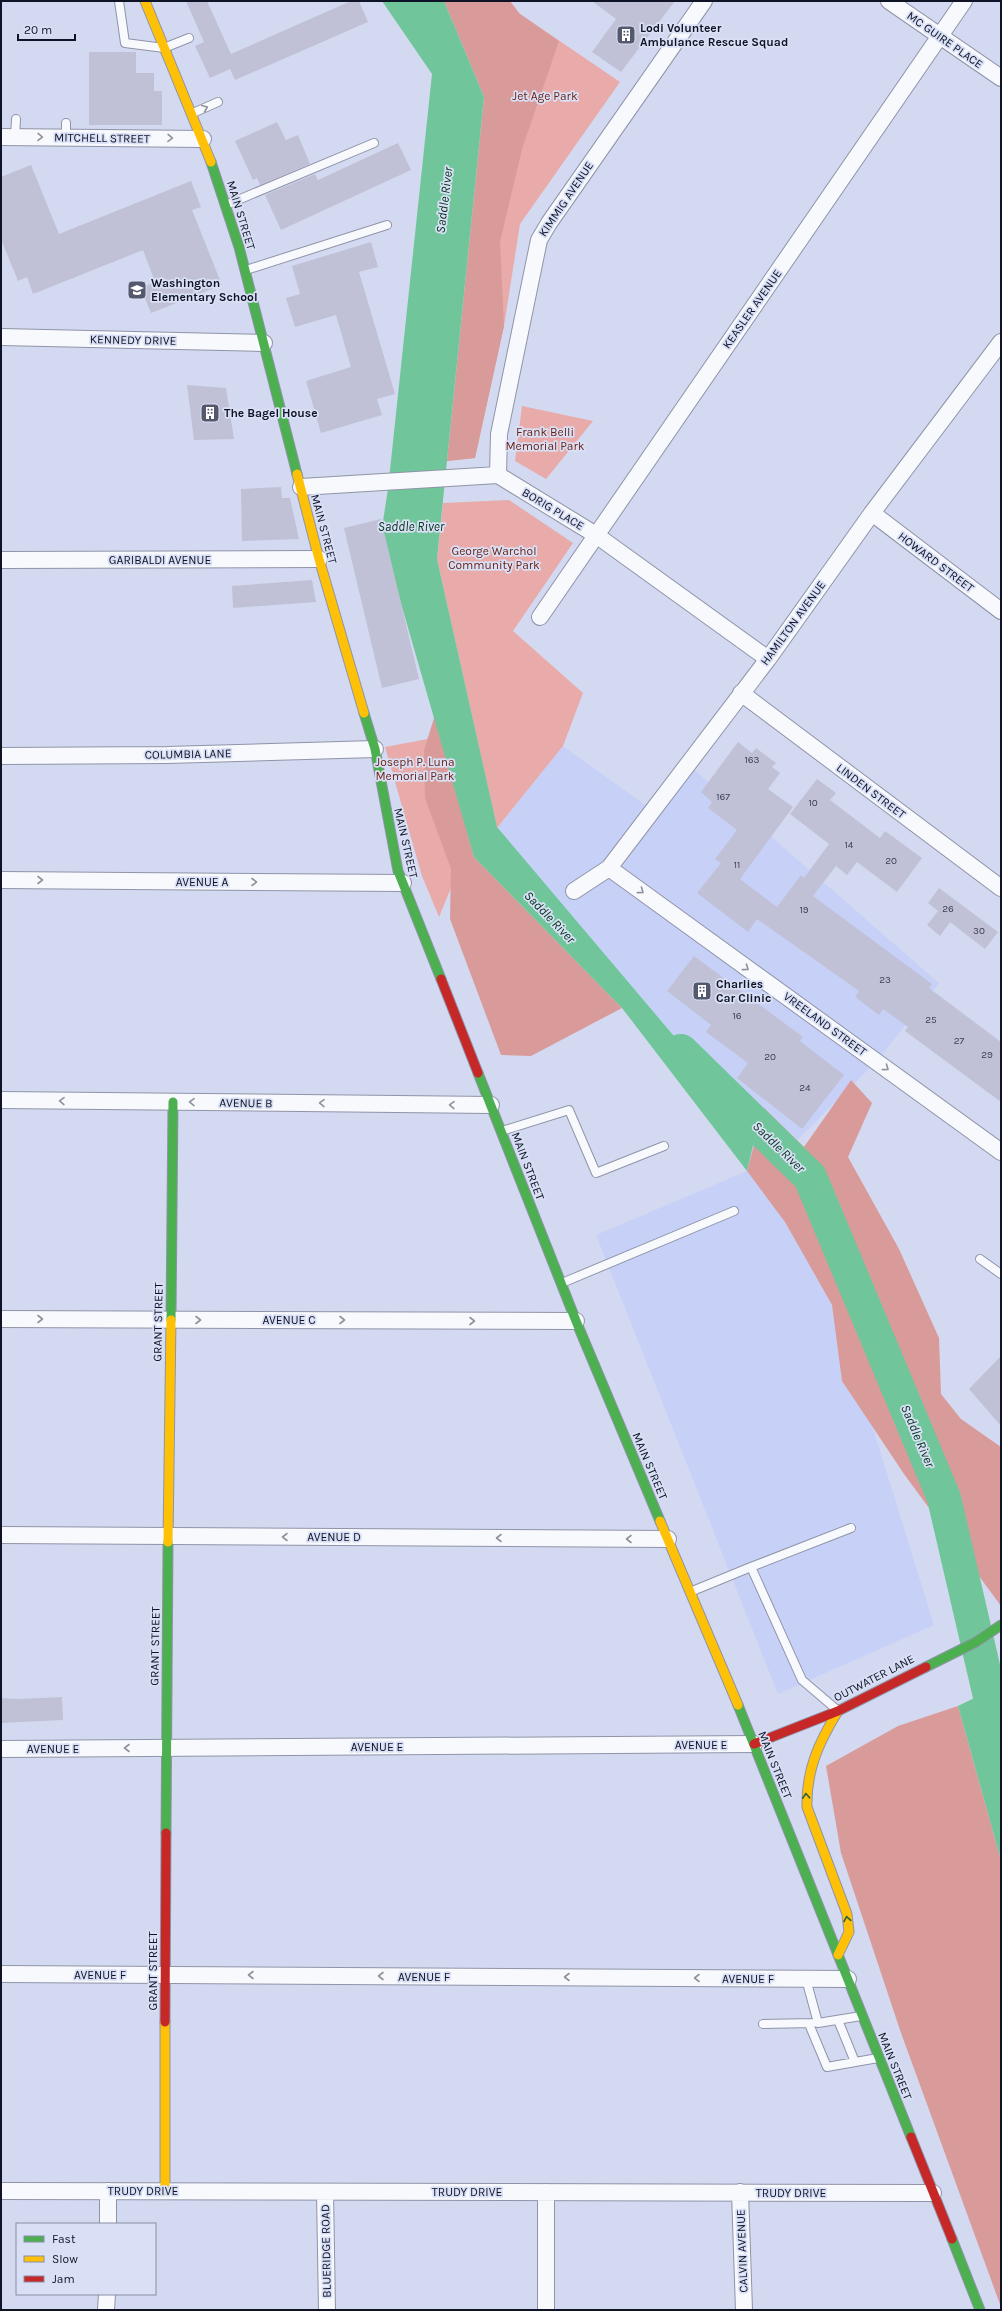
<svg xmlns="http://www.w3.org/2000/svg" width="1002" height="2311" viewBox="0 0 1002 2311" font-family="Karla,sans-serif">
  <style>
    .built { fill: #c7d1f7 }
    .green { fill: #e8aba9 }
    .forest { fill: #d99b99 }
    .water { fill: #70c69a }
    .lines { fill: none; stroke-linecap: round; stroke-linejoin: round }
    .river { stroke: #70c69a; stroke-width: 34 }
    .building { fill: #c0c1d6 }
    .lane-casing { stroke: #8f94a8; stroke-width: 10 }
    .street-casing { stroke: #8f94a8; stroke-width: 18 }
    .fast-casing { stroke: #8f94a8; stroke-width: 11 }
    .slow-casing { stroke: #8f94a8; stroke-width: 11 }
    .jam-casing { stroke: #8f94a8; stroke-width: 11 }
    .lane { stroke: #f8f9fd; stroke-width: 8 }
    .street { stroke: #f8f9fd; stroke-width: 16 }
    .fast { stroke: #4caf50; stroke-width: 9 }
    .slow { stroke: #ffc107; stroke-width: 9 }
    .jam { stroke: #c62828; stroke-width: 9 }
    .oneway { stroke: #8f929c }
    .oneway2 { stroke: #2d613b }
    .labels { text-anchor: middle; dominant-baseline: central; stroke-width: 3.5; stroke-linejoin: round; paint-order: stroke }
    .number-label { font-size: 10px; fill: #3c4053 }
    .poi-label { font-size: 12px; font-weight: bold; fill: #0e1326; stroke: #d9e0f6; text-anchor: start }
    .street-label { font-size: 12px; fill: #0e1326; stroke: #d9e0f6 }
    .park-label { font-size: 12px; fill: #691e10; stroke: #d9e0f6 }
    .water-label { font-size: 13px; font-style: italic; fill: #003317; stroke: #d9e0f6 }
  </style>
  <rect width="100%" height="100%" fill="#d3d9f1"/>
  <path class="built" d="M563,746l92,66 35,-46 249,217 -63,79 -99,98 72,191 85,274 -156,69 -182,-459 151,-64 9,-38 -259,-305z"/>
  <path class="green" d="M520,14l100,68 -100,142 -16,102 -29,132 -28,3z
    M522,406l71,15 -47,58 -31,-18z
    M509,500l64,43 -60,88 70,62 -20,53 -66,82 -60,-269 6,-56z
    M433,738l25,133 -19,46 -17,-41 -37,-129z"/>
  <path class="forest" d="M444,1h66l10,13 39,27 -37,108 -22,93 4,84 -29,132 -28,3 37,-364z
    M435,715l39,142 148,151 -91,48 -30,-1 -51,-136 1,-50 -26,-71 -1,-48z
    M851,1080l21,23 -24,54 51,92 40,89 2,56 20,25 40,28v159l-97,-132 -62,-93 -10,-76 -47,-83 -38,-51 17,-63 40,39z
    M958,1706l43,154v447l-100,-274 -60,-180 -15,-87 72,-40z"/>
  <path class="water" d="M382,1h62l40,96 -47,462 60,268 259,306 -9,38 -125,-163 -148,-151 -93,-323 7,-45 44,-415z
    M1001,1685v175l-43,-154z"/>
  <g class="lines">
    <path class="river" d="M681,1051l129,126 134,321 57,246"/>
  </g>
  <path class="building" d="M186,1h21l24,53 120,-53h8l9,21 -133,58 -5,-11 -20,9 -15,-32 9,-4z
    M592,1h83l-54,71 -29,-20 24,-33z
    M89,52h47v21h18v18h8v34h-73z
    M277,122l9,18 12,-5 12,29 -50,21 -3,-7 -4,2 -18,-39z
    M398,143l13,27 -130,60 -16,-35 50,-21 3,6z
    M31,165l28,69 132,-53 10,26 -9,3 30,75 -71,28 -10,-25 14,-6 -12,-32 -110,44 -6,-17 -9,4 -17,-42v-62z
    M371,242l7,25 -19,5 36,122 -18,5 5,16 -61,18 -15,-52 45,-14 -15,-52 -41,12 -9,-29 14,-4 -8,-28z
    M187,385l39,3 8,51 -40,1z
    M281,487l1,11h8l9,41 -57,2 -1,-52z
    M381,519l38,160 -37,9 -38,-160z
    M312,580l4,22 -83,6 -1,-22z
    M738,742l14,11 4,-5 20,15 -4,4 8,6 -12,16 25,18 -53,72 37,28 24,-32 3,3 25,-34 -39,-30 27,-35 19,14 -6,7 50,38 5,-7 37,27 -25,34 -40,-30 -10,13 -11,-9 -23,30 119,88 -3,4 72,54v60l-96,-71 3,-4 -25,-18 -4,6 -24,-18 4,-6 -102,-72 -9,13 -51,-39 24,-30 -6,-4 22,-29 -29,-22 4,-6 -11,-10z
    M939,888l59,44 -13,17 -35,-27 -10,14 -13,-11 11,-14 -10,-8z
    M694,956l109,81 -3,4 44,34 -42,54 -65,-51 11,-15 -42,-31 5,-7 -44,-34z
    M1001,1356v70l-32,-37z
    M62,1697l1,23 -62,3v-25l18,1z"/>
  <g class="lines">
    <defs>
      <path id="lane" d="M119,1l6,42 39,5 25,-10
        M193,113l25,-11
        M66,123v15
        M15,137l1,-18
        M226,205l148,-62
        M246,270l141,-45
        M502,1131l67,-21 27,63 68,-27
        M980,1259l21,15
        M562,1283l172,-72
        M751,1567l100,-39
        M690,1592l61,-25 51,113 34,29
        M806,1979l12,44 43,-7
        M838,2020l17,42
        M763,2024l50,-1
        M809,2024l18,43 51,-9"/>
      <path id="street" d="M889,1l112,77
        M1,137l202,2
        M1,337l263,6
        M498,475l1,-41 40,-194 10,-17 155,-222
        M301,487l197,-12 98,60 172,124
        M872,513l129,98
        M1,560l318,-1
        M540,617l424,-616
        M741,693l260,195
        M1,756l166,-1 208,-6
        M609,868l392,284
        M1,880l402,3
        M574,891l35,-23 159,-209 104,-146 129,-171
        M1,1100l490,5
        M1,1319l575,2
        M1,1535l667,4
        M1,1749l753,-5
        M1,1974l847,5
        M1,2191l932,2
        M325,2192l2,118
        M740,2192l4,118
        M108,2224v-33
        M106,2310l1,-16
        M546,2310v-118"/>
      <path id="fast" d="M211,162l28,85 58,227
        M364,713l11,36 23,122 43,108
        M478,1073l98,248 84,200
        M171,1320l2,-218
        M926,1667l50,-25 25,-17
        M738,1705l173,432
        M166,1833l2,-291
        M952,2239l28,71"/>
      <path id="slow" d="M145,1l66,161
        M297,474l22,85 45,154
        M660,1521l78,184
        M168,1542l3,-222
        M838,1711c-19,31 -32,59 -31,96l40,107 2,18 -11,23
        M165,2191v-169"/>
      <path id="jam" d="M441,979l37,94
        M754,1744l84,-33 88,-44
        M165,2022l1,-189
        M911,2137l41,102"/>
    </defs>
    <use href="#lane" class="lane-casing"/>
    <use href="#street" class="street-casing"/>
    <use href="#fast" class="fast-casing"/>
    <use href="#slow" class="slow-casing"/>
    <use href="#jam" class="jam-casing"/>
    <use href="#lane" class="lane"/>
    <use href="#street" class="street"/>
    <use href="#fast" class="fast"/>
    <use href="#slow" class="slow"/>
    <use href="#jam" class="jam"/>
  </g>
  <defs><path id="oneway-chevron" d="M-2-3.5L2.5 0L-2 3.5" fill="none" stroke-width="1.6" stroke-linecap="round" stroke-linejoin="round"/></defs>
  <g class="oneway">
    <use href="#oneway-chevron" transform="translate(205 108) rotate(-23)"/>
    <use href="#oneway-chevron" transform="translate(40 137) rotate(1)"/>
    <use href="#oneway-chevron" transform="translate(170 138) rotate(1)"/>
    <use href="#oneway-chevron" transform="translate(40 880)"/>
    <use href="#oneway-chevron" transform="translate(254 882)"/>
    <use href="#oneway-chevron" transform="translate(641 891) rotate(36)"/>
    <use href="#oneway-chevron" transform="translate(746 968) rotate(36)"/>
    <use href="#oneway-chevron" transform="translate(886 1068) rotate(36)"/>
    <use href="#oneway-chevron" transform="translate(62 1101) rotate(-179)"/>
    <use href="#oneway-chevron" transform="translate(192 1102) rotate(-179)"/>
    <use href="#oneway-chevron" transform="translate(322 1103) rotate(-179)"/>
    <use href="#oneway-chevron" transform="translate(452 1105) rotate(-179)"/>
    <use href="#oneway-chevron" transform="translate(40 1319)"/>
    <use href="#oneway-chevron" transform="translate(198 1320)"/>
    <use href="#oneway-chevron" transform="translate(342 1320)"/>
    <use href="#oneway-chevron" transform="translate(472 1321)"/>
    <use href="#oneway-chevron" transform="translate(285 1537) rotate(-180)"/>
    <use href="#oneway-chevron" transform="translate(499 1538) rotate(-180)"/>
    <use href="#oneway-chevron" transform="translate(629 1539) rotate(-180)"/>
    <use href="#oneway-chevron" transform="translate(127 1748) rotate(180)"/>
    <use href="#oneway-chevron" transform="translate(251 1975) rotate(-180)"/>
    <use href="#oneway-chevron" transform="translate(381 1976) rotate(-180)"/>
    <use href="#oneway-chevron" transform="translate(567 1977) rotate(-180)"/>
    <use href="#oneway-chevron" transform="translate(697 1978) rotate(-180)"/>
  </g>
  <g class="oneway2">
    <use href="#oneway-chevron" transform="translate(806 1796) rotate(-93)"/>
    <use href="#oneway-chevron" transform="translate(847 1919) rotate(-100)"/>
  </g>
  <defs>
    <symbol id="building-square" viewBox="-11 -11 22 22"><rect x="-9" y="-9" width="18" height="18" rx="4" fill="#53586d" stroke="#d9e0f6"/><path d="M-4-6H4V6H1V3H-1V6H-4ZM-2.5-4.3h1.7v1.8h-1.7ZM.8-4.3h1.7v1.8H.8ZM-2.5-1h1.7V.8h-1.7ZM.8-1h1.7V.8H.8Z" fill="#fff"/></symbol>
    <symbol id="school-square" viewBox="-11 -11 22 22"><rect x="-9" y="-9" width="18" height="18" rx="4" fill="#53586d" stroke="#d9e0f6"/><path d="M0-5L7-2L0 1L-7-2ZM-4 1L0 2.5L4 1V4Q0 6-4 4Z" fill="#fff"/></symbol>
  </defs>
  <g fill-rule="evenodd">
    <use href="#building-square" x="615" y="24" width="22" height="22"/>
    <use href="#school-square" x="126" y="279" width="22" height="22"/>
    <use href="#building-square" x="199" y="402" width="22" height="22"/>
    <use href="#building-square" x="691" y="980" width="22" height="22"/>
  </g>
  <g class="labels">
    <g class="number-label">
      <text x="752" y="760">163</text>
      <text x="723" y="797">167</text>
      <text x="813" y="803">10</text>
      <text x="849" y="845">14</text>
      <text x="891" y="861">20</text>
      <text x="737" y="865">11</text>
      <text x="948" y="909">26</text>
      <text x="804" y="910">19</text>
      <text x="979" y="931">30</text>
      <text x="885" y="980">23</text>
      <text x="737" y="1016">16</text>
      <text x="931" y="1020">25</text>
      <text x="959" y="1041">27</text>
      <text x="987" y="1055">29</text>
      <text x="770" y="1057">20</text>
      <text x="805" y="1088">24</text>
    </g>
    <g class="poi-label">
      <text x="640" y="28">Lodi Volunteer<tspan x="640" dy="14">Ambulance Rescue Squad</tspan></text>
      <text x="151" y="283">Washington<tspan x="151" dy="14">Elementary School</tspan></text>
      <text x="224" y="413">The Bagel House</text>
      <text x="716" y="984">Charlies<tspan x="716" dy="14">Car Clinic</tspan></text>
    </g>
    <g class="street-label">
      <text transform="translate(945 40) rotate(35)">MC GUIRE PLACE</text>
      <text transform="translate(102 138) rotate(1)">MITCHELL STREET</text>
      <text transform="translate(566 199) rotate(-56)">KIMMIG AVENUE</text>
      <text transform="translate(241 215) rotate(73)">MAIN STREET</text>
      <text transform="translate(752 309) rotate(-55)">KEASLER AVENUE</text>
      <text transform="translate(133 340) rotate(1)">KENNEDY DRIVE</text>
      <text transform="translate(553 509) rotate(31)">BORIG PLACE</text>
      <text transform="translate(324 529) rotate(75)">MAIN STREET</text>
      <text x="160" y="560">GARIBALDI AVENUE</text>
      <text transform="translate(936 562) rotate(37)">HOWARD STREET</text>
      <text transform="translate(793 623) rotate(-54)">HAMILTON AVENUE</text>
      <text transform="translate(188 754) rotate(-1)">COLUMBIA LANE</text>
      <text transform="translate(871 791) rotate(37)">LINDEN STREET</text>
      <text transform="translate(406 843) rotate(77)">MAIN STREET</text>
      <text x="202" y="882">AVENUE A</text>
      <text transform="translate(825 1024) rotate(36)">VREELAND STREET</text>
      <text transform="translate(246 1103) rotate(1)">AVENUE B</text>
      <text transform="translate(528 1166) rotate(69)">MAIN STREET</text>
      <text x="289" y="1320">AVENUE C</text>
      <text transform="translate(158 1322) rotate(-89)">GRANT STREET</text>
      <text transform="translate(650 1466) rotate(67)">MAIN STREET</text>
      <text x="334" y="1537">AVENUE D</text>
      <text transform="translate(155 1646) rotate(-89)">GRANT STREET</text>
      <text transform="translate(874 1678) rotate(-27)">OUTWATER LANE</text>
      <text x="701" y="1745">AVENUE E</text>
      <text x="377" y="1747">AVENUE E</text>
      <text x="53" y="1749">AVENUE E</text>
      <text transform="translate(775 1765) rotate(68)">MAIN STREET</text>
      <text transform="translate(153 1971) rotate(-90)">GRANT STREET</text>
      <text x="100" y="1975">AVENUE F</text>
      <text x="424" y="1977">AVENUE F</text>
      <text x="748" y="1979">AVENUE F</text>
      <text transform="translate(895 2066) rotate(68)">MAIN STREET</text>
      <text x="143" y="2191">TRUDY DRIVE</text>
      <text x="467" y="2192">TRUDY DRIVE</text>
      <text x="791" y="2193">TRUDY DRIVE</text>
      <text transform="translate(326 2251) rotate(-91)">BLUERIDGE ROAD</text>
      <text transform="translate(742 2251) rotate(-92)">CALVIN AVENUE</text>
    </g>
    <g class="park-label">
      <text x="545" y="96">Jet Age Park</text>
      <text x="545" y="432">Frank Belli<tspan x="545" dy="14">Memorial Park</tspan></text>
      <text x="494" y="551">George Warchol<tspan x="494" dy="14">Community Park</tspan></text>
      <text x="415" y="762">Joseph P. Luna<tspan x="415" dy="14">Memorial Park</tspan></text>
    </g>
    <g class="water-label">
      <text transform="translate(444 200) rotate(-83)">Saddle River</text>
      <text x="411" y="526">Saddle River</text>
      <text transform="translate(550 917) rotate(46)">Saddle River</text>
      <text transform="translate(779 1147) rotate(44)">Saddle River</text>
      <text transform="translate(918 1436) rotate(67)">Saddle River</text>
    </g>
  </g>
  <rect width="1002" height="2311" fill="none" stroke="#0e1326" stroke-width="4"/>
  <rect x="16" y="2223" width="140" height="72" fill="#d9e0f6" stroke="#888ea3"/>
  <rect x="24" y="2236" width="20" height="6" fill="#4caf50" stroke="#888ea3"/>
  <text x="52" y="2243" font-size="12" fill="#0e1326">Fast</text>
  <rect x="24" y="2256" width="20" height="6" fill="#ffc107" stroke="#888ea3"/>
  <text x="52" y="2263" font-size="12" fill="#0e1326">Slow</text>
  <rect x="24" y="2276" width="20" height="6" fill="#c62828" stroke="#888ea3"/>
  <text x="52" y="2283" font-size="12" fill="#0e1326">Jam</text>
  <path d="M18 34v6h57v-6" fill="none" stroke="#0e1326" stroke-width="2"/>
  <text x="24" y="34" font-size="12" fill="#0e1326" stroke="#d9e0f6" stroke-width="3" paint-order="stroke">20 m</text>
</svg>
